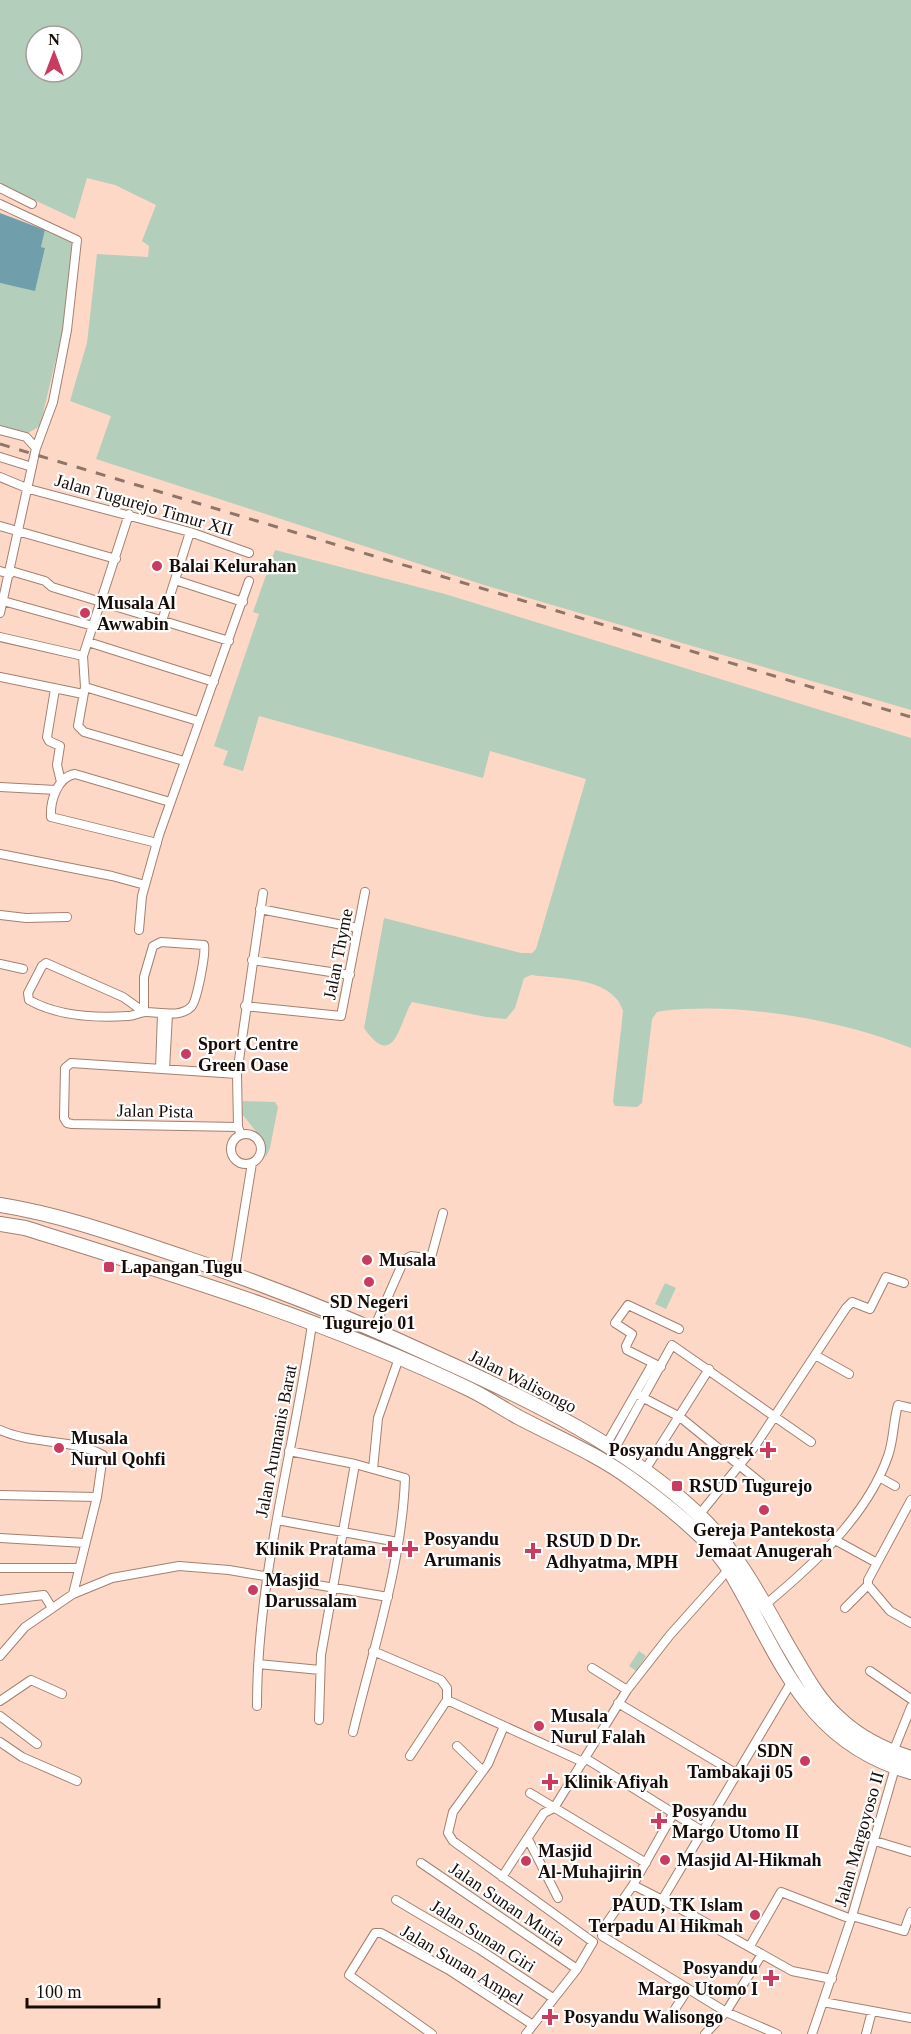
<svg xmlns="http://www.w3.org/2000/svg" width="911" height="2034" viewBox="0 0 911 2034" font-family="Georgia,serif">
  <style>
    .green { fill: #b3ceba; fill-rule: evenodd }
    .water { fill: #709fab }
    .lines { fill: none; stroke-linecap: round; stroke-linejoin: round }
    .street-casing { stroke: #a38071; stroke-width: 10 }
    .highway-casing { stroke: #a38071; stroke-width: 16 }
    .street { stroke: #fff; stroke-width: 8 }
    .highway { stroke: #fff; stroke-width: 14 }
    .rail { stroke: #8e7469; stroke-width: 3; stroke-dasharray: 10 10; stroke-linecap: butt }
    .poi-dot { fill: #ca3b60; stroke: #fff; stroke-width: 2 }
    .labels { text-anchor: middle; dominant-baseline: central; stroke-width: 4.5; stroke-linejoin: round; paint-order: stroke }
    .street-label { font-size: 18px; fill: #180c07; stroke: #fff }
    .poi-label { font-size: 18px; font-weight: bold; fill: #180c07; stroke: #fff; text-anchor: start }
  </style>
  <rect width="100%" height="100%" fill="#fed8c7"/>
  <path class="green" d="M0,0h911v710l-427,-125 -388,-126 15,-43 -41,-15 17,-58 10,-89 51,3 1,-11 -7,-5 14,-36 -41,-20 -28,-7 -12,41 -75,-35zM36,36h36v36h-36z
    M45,230l26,11 1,5 -9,83 -23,97 -12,7 -28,-8v-142l35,7 10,-42 -4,-1z
    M275,550l170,44 466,144v310c-72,-29 -172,-46 -249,-37l-5,1 -5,7 -10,84 -5,4 -22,-1 -2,-4 10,-91c-10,-34 -63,-32 -92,-36l-7,3 -9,30 -9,11 -20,-2 -74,-15c-12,17 -17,71 -48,26l20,-110 137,35h11l4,-4 50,-170 -96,-28 -7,27 -224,-62 -16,55 -20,-6 5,-14 -14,-5 45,-132 -6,-2z
    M243,1101l32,1 3,5 -8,41 -4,9 -4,-18 -20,-25z
    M665,1283l11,5 -10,21 -11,-5z
    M639,1651l7,5 -10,15 -7,-5z"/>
  <path class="water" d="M0,213l45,17 -4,17 4,1 -10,43 -35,-8z"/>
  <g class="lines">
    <defs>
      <path id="street" d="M0,188l32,16
        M0,204l77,36 -10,90 -14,72 -17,46 -36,165
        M0,430l26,7 10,11
        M0,457l32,10
        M0,477l29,12 161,43 59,21
        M129,514l-46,142 2,31 -7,39 6,6 100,29
        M0,526l116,33
        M0,571l10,3
        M11,571l34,10 7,6 177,54
        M175,580l68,22
        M3,601l90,25
        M162,621l28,-89
        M0,637l83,19
        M88,642l126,40
        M0,677l83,17
        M85,687l113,34
        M55,689l-8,48 2,4 11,5 -3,19 4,17
        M0,787l56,3
        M157,843l-106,-26c-1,-15 6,-40 24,-43l95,28
        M0,854l112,22 33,9
        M260,909l98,19
        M0,915l26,3 41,-1
        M139,930l3,-34 17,-61 90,-254
        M252,960l98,15
        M0,964l23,5
        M245,1006l96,10 24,-124
        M144,1012v-35l9,-31 8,-4 43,3c2,7 -7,57 -13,62 -11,11 -31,5 -45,5 -6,0 -12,4 -18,4 -31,2 -71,0 -99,-16l-1,-7 14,-27 4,-3 77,34 21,15
        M160,1069l2,-55
        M165,1069l3,-55
        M237,1074l-166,-11 -6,5 -1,50 3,5 5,1 166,3
        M231 1149a15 15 0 1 1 30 0a15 15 0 1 1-30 0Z
        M241,1135l-3,-8 -1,-53 26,-181
        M234,1274l18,-111
        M374,1328l30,-68 7,-4 15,2 6,-4 11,-41
        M815,1355l34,19
        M661,1367l-34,-17 -1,-4 6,-12 -17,-11 13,-18 51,24
        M636,1394l44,23 81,66
        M0,1430c33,15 71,8 103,25l-6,42 -24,97
        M606,1445l47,-82
        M614,1450l58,-105 139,97
        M289,1451l66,13 50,14c-3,86 -32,171 -52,254
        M373,1469l5,-51 21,-60
        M645,1470l64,-101
        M879,1477l16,9
        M0,1495l97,2
        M911,1500l-43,80v5l22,26 21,12
        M699,1515l56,-69 91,-138 6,-6 18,7 16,-32 18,6
        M277,1520l121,22
        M0,1538l85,5
        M835,1540l42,23
        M0,1568h78
        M0,1600l44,-5 8,13
        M765,1605c48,-40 102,-89 123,-149 6,-17 5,-34 10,-51l13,3
        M845,1608l23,-23
        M373,1651l68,29 6,8v12l136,62
        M0,1656l25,-29 48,-33 39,-16 67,-12 50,4 159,27
        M258,1664l62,6
        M592,1668l35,22
        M870,1671l41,28
        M0,1701l31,-21 31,14
        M618,1703l119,71
        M257,1706c0,-130 37,-255 55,-382
        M0,1716l37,28
        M319,1720l2,-65 34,-191
        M504,1726l-16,38 -35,48 -5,21 5,8 140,101 -16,27 -51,65
        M0,1742l22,15 55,24
        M457,1746l26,25
        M893,1752l18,-45
        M410,1756l37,-56
        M585,1758l117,73
        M530,1793l116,70
        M554,1808l73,-118 43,-55 59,-66
        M673,1814l-40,71 -31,45v6l124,76 51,22
        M528,1839l30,59
        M875,1841l36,11
        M421,1863l156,106
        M502,1877l42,-64 10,-5
        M633,1885l61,31 98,55 40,8
        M396,1900l83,49 74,49
        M662,1900l130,-219
        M852,1916l52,15 7,-19
        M750,1946l31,-54 70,27
        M823,2002l88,16
        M675,2009l13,-20
        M432,2034l-83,-59 26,-42h6l68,37 84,55
        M705,2034l21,-22 36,-58
        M812,2034l40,-118 43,-148
        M866,2034l6,-23"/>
      <path id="highway" d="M0,1205c63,10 126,33 186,53 90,30 176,65 262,105 88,40 178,84 250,151 39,37 64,86 90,132 15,25 29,53 51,72 20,19 46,32 72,40
        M0,1224l25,4c151,47 303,93 446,162 16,8 31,18 47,27 38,20 79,37 113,62 29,21 82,62 99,92 51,87 74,170 181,201"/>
    </defs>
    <use href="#street" class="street-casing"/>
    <use href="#highway" class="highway-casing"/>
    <use href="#street" class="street"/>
    <use href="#highway" class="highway"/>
    <path class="rail" d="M0,444l911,273"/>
  </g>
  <g class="poi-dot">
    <circle cx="157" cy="566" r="6"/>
    <circle cx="85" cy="613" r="6"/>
    <circle cx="186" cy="1054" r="6"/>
    <circle cx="367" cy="1260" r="6"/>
    <rect x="103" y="1261" width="12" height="12" rx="3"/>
    <circle cx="369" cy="1282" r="6"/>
    <circle cx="59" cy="1448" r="6"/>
    <path d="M765 1441h6v6h6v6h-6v6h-6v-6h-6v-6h6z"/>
    <rect x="671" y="1480" width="12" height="12" rx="3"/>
    <circle cx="764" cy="1510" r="6"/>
    <path d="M387 1540h6v6h6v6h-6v6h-6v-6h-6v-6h6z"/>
    <path d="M407 1540h6v6h6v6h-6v6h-6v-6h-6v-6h6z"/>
    <path d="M530 1542h6v6h6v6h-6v6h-6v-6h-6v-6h6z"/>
    <circle cx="253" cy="1590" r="6"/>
    <circle cx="539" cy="1726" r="6"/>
    <circle cx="805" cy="1761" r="6"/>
    <path d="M547 1773h6v6h6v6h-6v6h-6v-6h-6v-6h6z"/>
    <path d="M656 1812h6v6h6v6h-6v6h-6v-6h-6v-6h6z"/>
    <circle cx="665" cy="1860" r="6"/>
    <circle cx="526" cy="1861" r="6"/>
    <circle cx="755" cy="1915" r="6"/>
    <path d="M768 1969h6v6h6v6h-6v6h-6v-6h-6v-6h6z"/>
    <path d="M547 2008h6v6h6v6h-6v6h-6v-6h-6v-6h6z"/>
  </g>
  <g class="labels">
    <g class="street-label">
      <text transform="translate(144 505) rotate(16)">Jalan Tugurejo Timur XII</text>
      <text transform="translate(338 954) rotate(-79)">Jalan Thyme</text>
      <text transform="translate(155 1111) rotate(1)">Jalan Pista</text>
      <text transform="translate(523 1381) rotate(27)">Jalan Walisongo</text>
      <text transform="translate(276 1441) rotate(-79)">Jalan Arumanis Barat</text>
      <text transform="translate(859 1839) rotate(-74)">Jalan Margoyoso II</text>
      <text transform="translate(507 1904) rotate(34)">Jalan Sunan Muria</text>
      <text transform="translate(483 1936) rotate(32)">Jalan Sunan Giri</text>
      <text transform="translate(462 1965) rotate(31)">Jalan Sunan Ampel</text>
    </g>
    <g class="poi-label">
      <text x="169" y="566">Balai Kelurahan</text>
      <text x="97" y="603">Musala Al<tspan x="97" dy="21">Awwabin</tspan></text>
      <text x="198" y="1044">Sport Centre<tspan x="198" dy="21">Green Oase</tspan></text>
      <text x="379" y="1260">Musala</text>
      <text x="121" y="1267">Lapangan Tugu</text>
      <text x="369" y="1302" text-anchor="middle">SD Negeri<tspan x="369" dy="21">Tugurejo 01</tspan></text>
      <text x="71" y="1438">Musala<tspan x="71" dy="21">Nurul Qohfi</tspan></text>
      <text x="754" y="1450" text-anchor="end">Posyandu Anggrek</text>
      <text x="689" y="1486">RSUD Tugurejo</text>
      <text x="764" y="1530" text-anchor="middle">Gereja Pantekosta<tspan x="764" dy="21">Jemaat Anugerah</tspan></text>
      <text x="424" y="1539">Posyandu<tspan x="424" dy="21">Arumanis</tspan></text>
      <text x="546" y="1541">RSUD D Dr.<tspan x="546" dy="21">Adhyatma, MPH</tspan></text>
      <text x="376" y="1549" text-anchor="end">Klinik Pratama</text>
      <text x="265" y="1580">Masjid<tspan x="265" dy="21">Darussalam</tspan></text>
      <text x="551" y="1716">Musala<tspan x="551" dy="21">Nurul Falah</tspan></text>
      <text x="793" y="1751" text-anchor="end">SDN<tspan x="793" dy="21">Tambakaji 05</tspan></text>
      <text x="564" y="1782">Klinik Afiyah</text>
      <text x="672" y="1811">Posyandu<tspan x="672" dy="21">Margo Utomo II</tspan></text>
      <text x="538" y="1851">Masjid<tspan x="538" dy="21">Al-Muhajirin</tspan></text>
      <text x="677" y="1860">Masjid Al-Hikmah</text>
      <text x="743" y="1905" text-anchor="end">PAUD, TK Islam<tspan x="743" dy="21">Terpadu Al Hikmah</tspan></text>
      <text x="758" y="1968" text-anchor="end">Posyandu<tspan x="758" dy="21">Margo Utomo I</tspan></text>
      <text x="564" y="2017">Posyandu Walisongo</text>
    </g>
  </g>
  <g transform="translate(54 54)"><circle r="28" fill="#ffffff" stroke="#a39e9c" stroke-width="1.5"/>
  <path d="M0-4.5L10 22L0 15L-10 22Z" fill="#ca3b60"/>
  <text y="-9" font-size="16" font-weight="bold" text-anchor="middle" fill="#180c07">N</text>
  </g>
  <path d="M27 1998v9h132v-9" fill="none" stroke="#180c07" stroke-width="3"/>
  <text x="36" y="1998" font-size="18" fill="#180c07" stroke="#ffffff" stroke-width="4.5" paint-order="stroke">100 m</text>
</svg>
